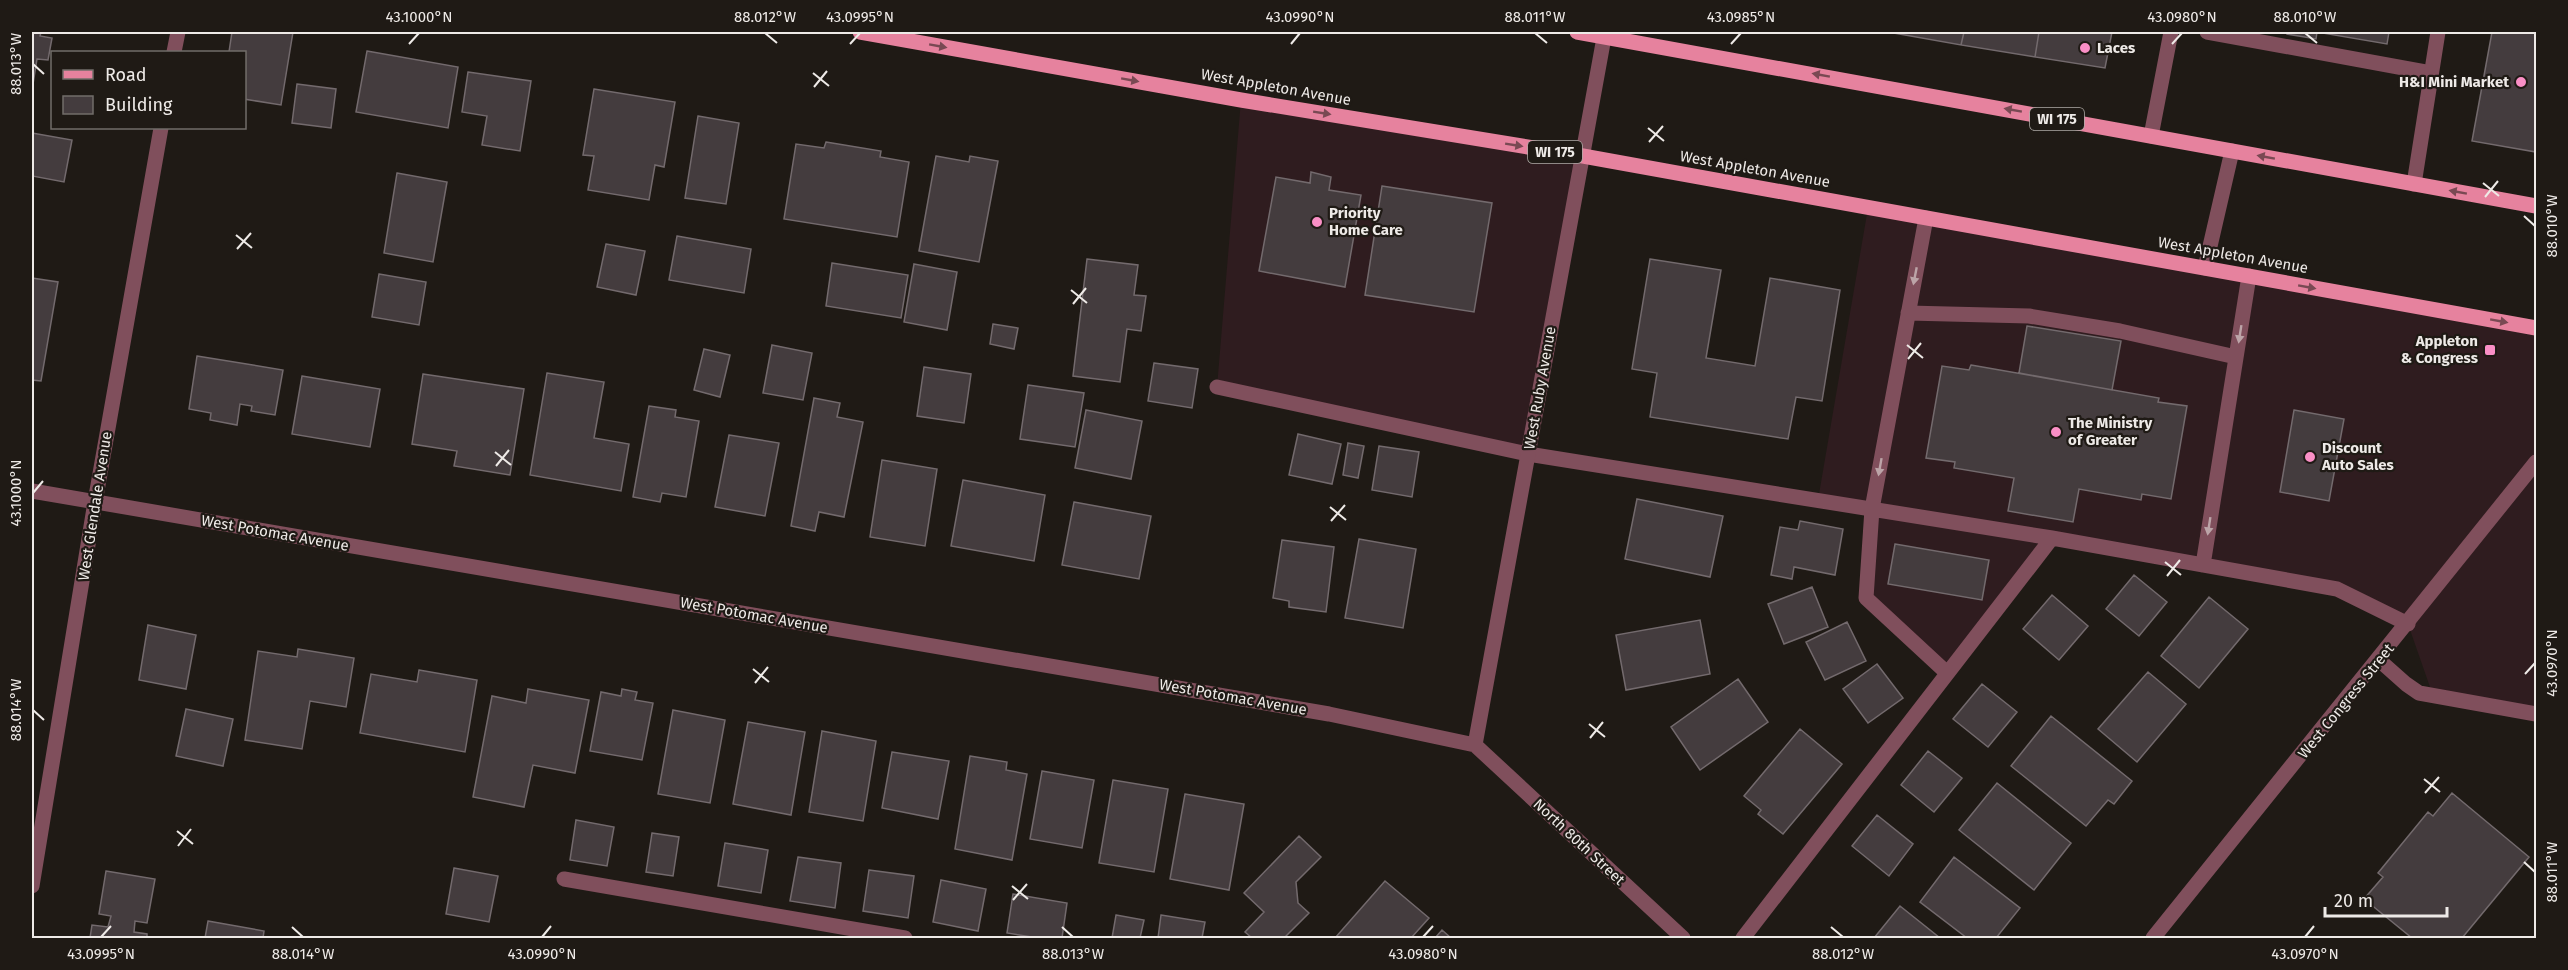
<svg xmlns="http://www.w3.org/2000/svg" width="2568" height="970" viewBox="0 0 2568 970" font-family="'Fira Sans',sans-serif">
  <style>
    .commercial { fill: #2f1c1f }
    .building { fill: #443c3e; stroke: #736a6d; stroke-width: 1.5 }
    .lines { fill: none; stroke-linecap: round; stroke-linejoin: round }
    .service { stroke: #804f5c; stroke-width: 15 }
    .minor { stroke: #804f5c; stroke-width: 15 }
    .tertiary { stroke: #804f5c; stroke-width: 15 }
    .primary { stroke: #e6829e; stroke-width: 15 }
    .oneway { fill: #794953 }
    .oneway2 { fill: #bca4a8 }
    .ticks { fill: none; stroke: #eeeae7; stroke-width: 2 }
    .poi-dot { fill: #fa8fc6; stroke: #1f1a15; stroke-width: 2 }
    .labels { text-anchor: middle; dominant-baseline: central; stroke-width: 4.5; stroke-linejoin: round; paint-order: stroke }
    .shield { fill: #1f1a15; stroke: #b0aca8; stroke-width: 1.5 }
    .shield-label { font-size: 14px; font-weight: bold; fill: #eeeae7 }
    .poi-label { font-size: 15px; font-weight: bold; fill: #eeeae7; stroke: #1f1a15; text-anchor: start }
    .street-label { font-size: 15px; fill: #eeeae7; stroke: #1f1a15 }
    .neatline { fill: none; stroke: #eeeae7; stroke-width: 2 }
    .ticks-label { font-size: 15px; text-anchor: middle; fill: #eeeae7 }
  </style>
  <rect width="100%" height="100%" fill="#1f1a15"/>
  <path class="commercial" d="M1241,100l342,56 -55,298 -311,-67z
    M1868,208l668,120v380l-105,-18 -23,-66 -68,-34 -288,-52 -105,135 -81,-75 6,-89 -54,-9z"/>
  <path class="building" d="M32,32h9l-1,4 12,2 -4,22 -11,-1 -4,25z
    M232,32h61l-12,73 -37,-6v-47h-15z
    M1888,32h76l-3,13z
    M1964,32h75l-4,25 -74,-12z
    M2039,32h73l-7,36 -70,-11z
    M2287,32h102l-2,12 -70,-12 -1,7 -29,-5z
    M2492,32h44v120l-64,-11z
    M367,51l91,16 -10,61 -92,-16z
    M468,72l63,9 -11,70 -38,-6 5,-29 -25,-4z
    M297,84l39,5 -5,39 -39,-5z
    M594,89l81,13 -11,65 -9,-2 -6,35 -61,-10 6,-34 -11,-1z
    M698,116l41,7 -13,81 -41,-6z
    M32,133l40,7 -8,42 -32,-6z
    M826,142l55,9 -1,6 29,5 -12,75 -113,-18 12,-75 28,4z
    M936,156l33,6 1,-6 28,5 -19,101 -60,-11z
    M1311,172l20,5 -2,13 32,5 -16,92 -86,-16 17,-94 34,6z
    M397,173l50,9 -14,80 -49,-9z
    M1382,186l110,17 -18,109 -109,-17z
    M677,236l74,13 -7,44 -75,-13z
    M606,244l39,7 -9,44 -39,-8z
    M1087,259l51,6 -4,30 12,1 -5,35 -14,-2 -7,53 -47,-6z
    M1650,259l71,11 -15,88 49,8 15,-88 70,12 -18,111 -26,-4 -8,42 -138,-22 7,-44 -25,-4z
    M832,263l76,12 -7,43 -75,-12z
    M914,264l43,8 -10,58 -43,-8z
    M379,274l47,8 -7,43 -47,-8z
    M32,278l26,4 -17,99 -9,-1z
    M993,324l25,4 -4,21 -24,-5z
    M2027,326l94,15 -9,49 -93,-17z
    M772,345l40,8 -9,47 -40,-7z
    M704,349l26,6 -10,42 -26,-7z
    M197,356l86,14 -8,45 -24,-4 1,-5 -12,-2 -3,21 -27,-5 1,-7 -22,-4z
    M1154,363l44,6 -6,39 -44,-7z
    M1971,365l188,33 -1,4 29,4 -16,93 -29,-5 -1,6 -62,-11 -6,33 -65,-11 6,-33 -60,-10 1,-6 -29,-4 16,-92 27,4z
    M924,367l47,7 -7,49 -47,-7z
    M547,373l57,9 -10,56 35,6 -8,47 -91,-16z
    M423,374l101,15 -14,86 -56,-9 3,-15 -45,-7z
    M302,376l78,13 -10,58 -78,-13z
    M1028,385l56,8 -9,54 -55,-8z
    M814,398l26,5 -3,14 26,5 -19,95 -25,-5 -4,19 -24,-5z
    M649,406l27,4 -1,7 24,4 -13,76 -24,-4 -2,9 -27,-5z
    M1086,410l56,11 -11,58 -56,-11z
    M2294,410l50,9 -15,82 -49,-9z
    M1298,434l43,10 -9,40 -43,-9z
    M729,435l50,8 -14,73 -50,-9z
    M1348,443l16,3 -6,32 -15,-3z
    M1379,446l40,6 -7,45 -40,-7z
    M882,460l55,9 -12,77 -55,-9z
    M963,480l82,15 -11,66 -83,-15z
    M1637,499l86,17 -13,61 -85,-18z
    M1074,502l77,14 -12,63 -77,-14z
    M1800,521l43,8 -8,46 -41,-8 -2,12 -21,-4 9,-48 18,3z
    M1359,539l57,10 -13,79 -58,-10z
    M1282,540l52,7 -8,65 -37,-5v-6l-16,-3z
    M1895,544l94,16 -7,40 -94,-16z
    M2134,575l33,27 -28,34 -33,-27z
    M1812,587l16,40 -44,17 -16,-40z
    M2052,595l36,31 -29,34 -36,-31z
    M2209,597l39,32 -49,59 -38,-32z
    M1700,620l10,54 -84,16 -10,-55z
    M1847,622l19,39 -41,19 -19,-38z
    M148,625l48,10 -10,54 -47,-9z
    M298,649l56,9 -8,49 -36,-6 -8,48 -57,-9 13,-89 39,6z
    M1877,664l26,34 -35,25 -25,-34z
    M419,670l58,10 -12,72 -105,-19 11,-59 46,8z
    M2148,672l38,32 -49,58 -39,-33z
    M1738,679l30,43 -68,48 -29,-43z
    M1982,684l35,28 -29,35 -35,-28z
    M528,689l61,11 -14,73 -42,-8 -9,42 -51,-10 19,-101 34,7z
    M622,689l15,3 -2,8 18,3 -11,57 -52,-9 11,-59 20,4z
    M186,709l47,10 -10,47 -47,-10z
    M673,710l52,10 -15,83 -52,-9z
    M2051,716l81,65 -18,23 -6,-4 -22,26 -75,-60z
    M748,722l57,10 -14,83 -58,-11z
    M1800,729l42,35 -59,70 -25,-20 3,-4 -17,-14z
    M822,731l54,10 -13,80 -54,-9z
    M1928,751l34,27 -28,34 -33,-27z
    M892,752l57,9 -11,58 -56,-11z
    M970,756l37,6 -1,8 21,4 -15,86 -57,-11z
    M1042,771l52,9 -12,68 -52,-9z
    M1113,780l55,9 -14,83 -55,-9z
    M1997,783l74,60 -37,47 -75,-60z
    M2452,793l77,64 -67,81h-50l-48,-39 19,-22 -5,-4 50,-61 5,4z
    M1185,794l59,10 -15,86 -59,-11z
    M1877,815l36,29 -24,32 -37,-30z
    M576,820l38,7 -7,39 -37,-6z
    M652,833l27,4 -6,39 -27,-4z
    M1299,836l22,21 -25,25 2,21 11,10 -25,25h-32l-7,-6 19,-20 -20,-19z
    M725,843l43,7 -7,43 -43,-7z
    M798,857l43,6 -6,45 -45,-7z
    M1954,857l66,51 -24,30h-29l-47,-36z
    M454,868l44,8 -9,46 -43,-8z
    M869,870l45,6 -6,42 -45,-7z
    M106,871l49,8 -8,44 -12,-2 -1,11 13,2v4h-57l2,-13 16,2 3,-11 -12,-2z
    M941,880l45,9 -8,42 -45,-9z
    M1385,881l44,37 -18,20h-76z
    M1013,894l54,9 -5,35h-24l-31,-5z
    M1900,906l40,32h-66z
    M1116,915l28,5 -4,18h-28z
    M1161,915l44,7 -3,16h-44z
    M208,921l56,10 -1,7h-58z
    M1442,930l9,8h-16z"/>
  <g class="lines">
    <path class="service" d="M2207,32l224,41
      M2151,136l20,-104
      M2414,184l24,-152
      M1926,218l-54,291 -6,89 81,75
      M2205,268l27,-117
      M1908,313l121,3 91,15 116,26
      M1217,387l311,67 524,84 285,51 71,35
      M2203,565l46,-289
      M2379,660l27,24 13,9 117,21
      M564,879l341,59
      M1743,938l309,-400"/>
    <path class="minor" d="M174,52l4,-20
      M32,491l1297,223 146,31
      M1475,745l130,-713
      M1475,745l208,193
      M32,886l63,-384 66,-374"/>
    <path class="tertiary" d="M2153,938l383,-476"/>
    <path class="primary" d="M860,32l381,68 342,56 953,172
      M1577,32l959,174"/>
  </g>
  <defs><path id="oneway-solid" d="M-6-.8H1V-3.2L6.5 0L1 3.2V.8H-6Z" transform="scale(1.5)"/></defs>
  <g class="oneway">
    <use href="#oneway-solid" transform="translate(938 46) rotate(10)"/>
    <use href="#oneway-solid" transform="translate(1821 75) rotate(-170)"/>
    <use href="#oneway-solid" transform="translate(1130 80) rotate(10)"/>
    <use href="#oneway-solid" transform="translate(2013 110) rotate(-170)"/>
    <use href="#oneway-solid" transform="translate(1322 113) rotate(9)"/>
    <use href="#oneway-solid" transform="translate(1514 145) rotate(9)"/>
    <use href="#oneway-solid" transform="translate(2266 157) rotate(-170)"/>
    <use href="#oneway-solid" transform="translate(2458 192) rotate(-170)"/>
    <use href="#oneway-solid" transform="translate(2307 287) rotate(10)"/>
    <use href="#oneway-solid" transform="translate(2499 321) rotate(10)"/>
  </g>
  <g class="oneway2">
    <use href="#oneway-solid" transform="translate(1915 276) rotate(101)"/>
    <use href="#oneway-solid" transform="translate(2240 334) rotate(99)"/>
    <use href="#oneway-solid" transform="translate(1880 467) rotate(100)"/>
    <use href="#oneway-solid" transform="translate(2209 526) rotate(99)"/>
  </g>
  <path class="ticks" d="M765,33l12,10M1535,33l12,10M2305,33l12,10M409,44l10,-11M850,44l10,-11M1291,44l9,-11M1731,44l10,-11M2172,44l10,-11M33,64l11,10M813,73l16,13M814,87l13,-16M1648,128l16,13M1649,142l14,-16M2483,183l16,13M2485,197l13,-16M2524,216l11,10M236,235l16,13M237,249l14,-16M1071,290l16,13M1073,304l13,-16M1907,345l16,13M1908,359l13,-16M495,452l16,13M496,466l13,-16M33,493l10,-12M1330,507l16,13M1331,521l14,-16M2165,562l16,13M2167,576l13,-16M753,669l16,13M2525,674l10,-11M755,683l13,-16M33,710l11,10M1589,724l16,13M1590,738l13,-16M2424,779l16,13M2425,793l14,-16M177,831l16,13M178,846l13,-17M2524,862l11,10M1012,886l16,13M1013,900l14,-16M292,927l11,10M1062,927l11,10M1831,927l12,10M101,937l10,-11M542,937l9,-11M1423,937l10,-11M2305,937l9,-11"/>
  <g class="poi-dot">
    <circle cx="2085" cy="48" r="6"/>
    <circle cx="2521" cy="82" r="6"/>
    <circle cx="1317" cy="222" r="6"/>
    <rect x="2484" y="344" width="12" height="12" rx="3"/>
    <circle cx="2056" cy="432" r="6"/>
    <circle cx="2310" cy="457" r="6"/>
  </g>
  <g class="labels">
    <g class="shield">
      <rect x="2030" y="108" width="54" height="22" rx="4.5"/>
      <rect x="1528" y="141" width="54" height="22" rx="4.5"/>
    </g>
    <g class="shield-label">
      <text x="2057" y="119">WI 175</text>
      <text x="1555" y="152">WI 175</text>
    </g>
    <g class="poi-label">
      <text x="2097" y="48">Laces</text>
      <text x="2509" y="82" text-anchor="end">H&amp;I Mini Market</text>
      <text x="1329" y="213">Priority<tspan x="1329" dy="17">Home Care</tspan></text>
      <text x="2478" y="341" text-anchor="end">Appleton<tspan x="2478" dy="17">&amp; Congress</tspan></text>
      <text x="2068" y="423">The Ministry<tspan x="2068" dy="17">of Greater</tspan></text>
      <text x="2322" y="448">Discount<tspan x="2322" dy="17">Auto Sales</tspan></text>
    </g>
    <g class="street-label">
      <text transform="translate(1276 87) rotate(10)">West Appleton Avenue</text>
      <text transform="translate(1755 169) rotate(10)">West Appleton Avenue</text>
      <text transform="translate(2233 255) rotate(10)">West Appleton Avenue</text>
      <text transform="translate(1540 388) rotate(-80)">West Ruby Avenue</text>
      <text transform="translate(95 506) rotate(-81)">West Glendale Avenue</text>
      <text transform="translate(275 533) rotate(10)">West Potomac Avenue</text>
      <text transform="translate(754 615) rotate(10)">West Potomac Avenue</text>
      <text transform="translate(1233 697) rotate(10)">West Potomac Avenue</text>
      <text transform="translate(2346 701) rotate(-51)">West Congress Street</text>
      <text transform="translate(1579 842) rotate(43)">North 80th Street</text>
    </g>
  </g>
  <rect width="2568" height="970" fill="none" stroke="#1f1a15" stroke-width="66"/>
  <rect x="51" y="51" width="195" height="78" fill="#1f1a15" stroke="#726d69" stroke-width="1.5"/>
  <rect x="63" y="70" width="30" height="9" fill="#e6829e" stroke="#726d69" stroke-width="1.5"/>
  <text x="105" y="81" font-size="18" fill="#eeeae7">Road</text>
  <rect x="63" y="96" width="30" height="18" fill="#443c3e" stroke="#726d69" stroke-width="1.5"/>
  <text x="105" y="111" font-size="18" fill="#eeeae7">Building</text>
  <path d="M2325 907v9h122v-9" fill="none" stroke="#eeeae7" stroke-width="3"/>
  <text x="2334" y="907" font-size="18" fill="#eeeae7" stroke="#1f1a15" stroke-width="4.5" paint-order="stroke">20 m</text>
  <rect x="33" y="33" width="2502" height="904" class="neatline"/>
  <g class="ticks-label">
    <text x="419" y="22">43.1000°N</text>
    <text x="765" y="22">88.012°W</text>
    <text x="860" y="22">43.0995°N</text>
    <text x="1300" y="22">43.0990°N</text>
    <text x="1535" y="22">88.011°W</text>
    <text x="1741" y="22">43.0985°N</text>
    <text x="2182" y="22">43.0980°N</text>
    <text x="2305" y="22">88.010°W</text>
    <text transform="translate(16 64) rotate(-90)" y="5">88.013°W</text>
    <text transform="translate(2552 226) rotate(-90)" y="5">88.010°W</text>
    <text transform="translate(16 493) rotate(-90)" y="5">43.1000°N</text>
    <text transform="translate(2552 663) rotate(-90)" y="5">43.0970°N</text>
    <text transform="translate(16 710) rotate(-90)" y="5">88.014°W</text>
    <text transform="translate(2552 872) rotate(-90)" y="5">88.011°W</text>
    <text x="101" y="959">43.0995°N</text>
    <text x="303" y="959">88.014°W</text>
    <text x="542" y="959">43.0990°N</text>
    <text x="1073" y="959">88.013°W</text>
    <text x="1423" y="959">43.0980°N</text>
    <text x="1843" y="959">88.012°W</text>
    <text x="2305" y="959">43.0970°N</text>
  </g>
</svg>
